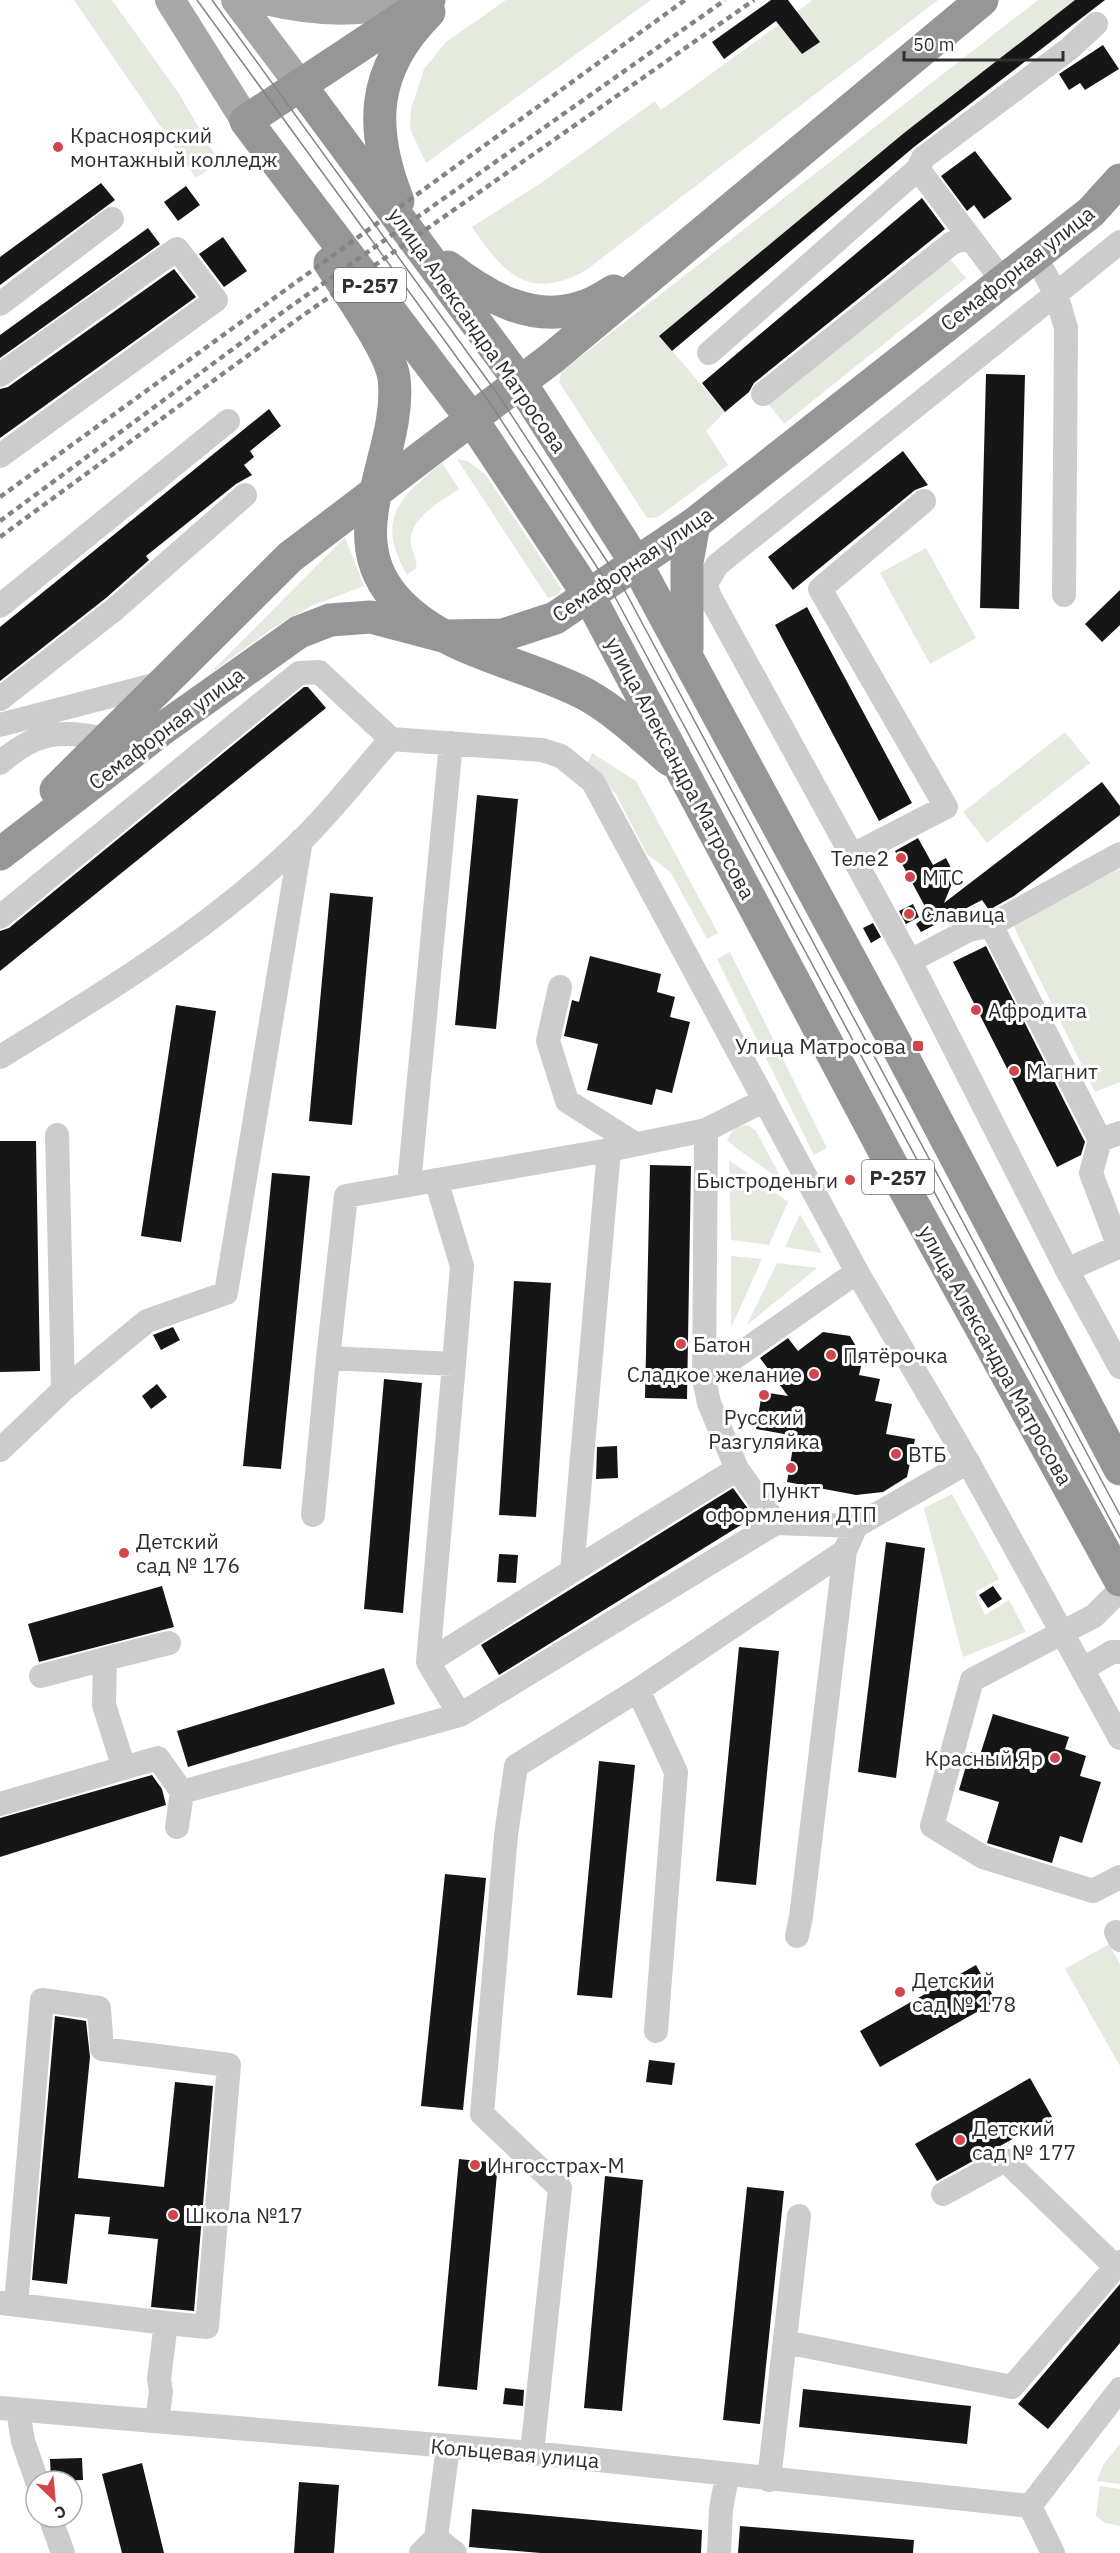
<svg xmlns="http://www.w3.org/2000/svg" width="1120" height="2553" viewBox="0 0 1120 2553" font-family="'IBM Plex Sans',sans-serif">
  <style>
    .green { fill: #e4eade }
    .building { fill: #161616 }
    .lines { fill: none; stroke-linecap: round; stroke-linejoin: round }
    .minor { stroke: #ccc; stroke-width: 24 }
    .major { stroke: #a7a7a7; stroke-width: 30 }
    .highway { stroke: #969696; stroke-width: 33 }
    .tram { stroke: #848484; stroke-width: 1.5 }
    .rail { stroke: #848484; stroke-width: 4.5; stroke-dasharray: 6 4.5; stroke-linecap: butt }
    .poi-dot { fill: #d2454b; stroke: #fff; stroke-width: 2 }
    .labels { text-anchor: middle; dominant-baseline: central; stroke-width: 6; stroke-linejoin: round; paint-order: stroke }
    .shield { fill: #fff; stroke: #6d6d6d; stroke-width: 1.5 }
    .shield-label { font-size: 20px; font-weight: bold; fill: #2f2f2f }
    .poi-label { font-size: 21px; fill: #2f2f2f; stroke: #fff; text-anchor: start }
    .street-label { font-size: 21px; fill: #2f2f2f; stroke: #fff }
  </style>
  <rect width="100%" height="100%" fill="#fff"/>
  <path class="green" d="M74,0h38l66,92 41,70 -23,16z
    M506,0h145l-225,163 -16,-34 1,-20 13,-40 22,-27z
    M813,0h125l-353,271c-58,31 -82,1 -113,-44l69,-44 114,-82 6,9z
    M1038,0h37l-171,133 -245,203 66,76 -19,19 22,34 -70,52 -11,1 -88,-136 3,-11z
    M947,255l19,23 -182,146 -18,-23z
    M457,459l10,2 18,13 76,114 -2,6 -11,4z
    M442,463l17,26c-18,13 -52,29 -48,56 1,8 7,14 5,23l-9,7c-32,-57 -8,-77 35,-112z
    M345,537l19,49 -53,20 -38,22 -65,47z
    M926,548l50,90 -46,26 -50,-91z
    M1065,732l25,31 -103,80 -24,-31z
    M592,753l44,28 82,152 -11,6 -36,-66 -24,-19 -32,-61 -28,-29z
    M1120,869v213l-25,10 -84,-171z
    M730,952l97,196 -13,7 -97,-196z
    M748,1125l8,6 28,52 -57,-42c4,-11 10,-15 21,-16z
    M729,1160l59,42 -19,43 -38,-5z
    M800,1214l22,39 -37,-6z
    M731,1256l31,3 -31,69z
    M777,1263l40,5 -70,57z
    M952,1494l47,85 -24,13 10,23 24,-15 17,32 -63,25 -39,-149z
    M1109,1944l11,20v102l-55,-97z
    M1120,2444v40l-23,-3 6,-16z
    M1100,2486l20,3v37l-15,-3 -9,-7z"/>
  <path class="building" d="M771,0h17l32,42 -18,12 -26,-33 -52,38 -12,-17z
    M1075,0h30l-191,147 -242,204 -13,-15 245,-203z
    M1103,45l16,24 -34,21 -5,-7 -11,7 -10,-16z
    M975,151l37,48 -28,20 -10,-14 -7,6 -26,-35z
    M101,183l14,17 -115,85v-28z
    M186,186l14,19 -22,16 -14,-19z
    M922,198l23,31 -191,154 -5,9 -24,20 -23,-29z
    M148,228l12,16 -160,114v-23z
    M223,237l24,34 -23,16 -25,-33z
    M174,269l22,28 -196,141v-49l8,-2z
    M986,374l39,1 -6,234 -39,-1z
    M269,409l12,17 -31,25 4,6 -10,8 8,10 -16,9 -90,72 3,4 -43,38 -106,83v-54z
    M903,451l25,34 -13,5 -122,100 -25,-33z
    M1120,590v35l-18,17 -17,-18z
    M807,607l105,196 -33,18 -104,-196z
    M304,687h4l18,21 -326,263v-40l9,-3z
    M1102,782l18,24v9l-106,81 -25,14 -7,-10 -61,32 -5,-8 13,-10 -34,-63 23,-13 15,27 13,-7 9,18 -11,27z
    M477,795l41,4 -22,230 -41,-4z
    M330,893l43,4 -21,228 -43,-4z
    M913,904l6,13 -13,7 -7,-13z
    M873,923l8,14 -10,6 -8,-15z
    M986,946l99,196 -4,13 -24,12 -104,-205z
    M590,956l71,18 -4,18 18,5 -5,20 20,5 -18,71 -16,-4 -4,16 -65,-15 11,-46 -34,-8 8,-36 7,2z
    M176,1005l40,6 -35,231 -40,-6z
    M0,1141h36l4,230 -40,1z
    M650,1165l41,1 -4,233 -42,-1z
    M272,1173l38,3 -29,293 -38,-3z
    M514,1281l37,2 -15,234 -37,-2z
    M173,1327l7,13 -19,10 -8,-15z
    M823,1332l27,4 13,22 -4,17 21,4 -5,22 17,3 -6,30 29,5 -8,38 -24,15 -27,3 -69,-13 8,-46 -39,-7 6,-37 26,4 -28,-38 28,-20 10,13z
    M384,1379l38,4 -19,230 -39,-4z
    M157,1384l10,13 -16,12 -9,-13z
    M617,1446l1,32 -22,1 1,-32z
    M733,1488l21,29 -255,158 -18,-30z
    M886,1542l39,6 -29,230 -38,-6z
    M499,1554l19,1 -2,28 -19,-1z
    M162,1586l12,41 -135,35 -11,-38z
    M993,1586l9,13 -14,9 -9,-13z
    M739,1647l40,4 -23,234 -40,-4z
    M384,1668l11,36 -207,63 -11,-36z
    M993,1714l76,23 -4,12 21,7 -6,20 21,6 -19,61 -22,-7 -8,27 -65,-20 12,-41 -40,-12 11,-38 10,3z
    M599,1761l36,4 -23,233 -35,-3z
    M152,1775l10,14 4,16 -166,52v-39z
    M445,1874l41,4 -23,232 -42,-4z
    M976,1965l20,36 -116,66 -20,-36z
    M55,2016l31,5 4,36 -12,121 86,9 11,-105 38,4 -19,225 -43,-4 7,-68 -50,-5 2,-17 -35,-3 -8,70 -35,-4z
    M649,2060l26,3 -3,22 -26,-3z
    M1030,2078l22,39 -115,64 -22,-37z
    M459,2159l39,4 -21,227 -39,-4z
    M605,2176l38,4 -21,231 -38,-3z
    M747,2187l37,4 -24,233 -37,-4z
    M1120,2284v59l-72,86 -30,-25z
    M505,2388l19,2 -1,16 -20,-2z
    M803,2389l168,17 -4,38 -168,-17z
    M82,2458l1,22 -32,1 -1,-22z
    M142,2463l22,90h-42l-20,-79z
    M299,2482l40,3 -5,68h-40z
    M472,2509l230,21 -1,23h-160l-72,-6z
    M740,2526l174,14 -1,13h-175z"/>
  <g class="lines">
    <path class="minor" d="M918,169l5,-11 146,-109 27,-25
      M1035,256l21,38 -339,271 -11,19 3,11 201,366 157,309 53,97
      M0,304l112,-85
      M709,353l209,-184 84,111
      M0,375l177,-126 39,51 -216,156
      M763,394l189,-151 17,-6
      M1064,595l2,-267 -10,-34 64,-52
      M0,606l228,-185
      M0,699l115,-90 130,-114
      M0,725l161,-42
      M0,763c35,-31 60,-34 105,-24
      M1120,854l-129,71 109,215 20,-7
      M853,855l93,-48 -126,-218 104,-88
      M0,917l299,-244 20,-1 72,67
      M910,961l59,-31 22,-5
      M560,987l-12,54 19,60 68,43
      M0,1057c105,-64 211,-129 300,-215 33,-32 61,-69 91,-103l151,11 19,6 32,26 264,490 111,190 152,276
      M706,1130l-2,249 5,24 28,66 39,54
      M57,1135l6,255
      M1100,1140l-9,33 28,74
      M436,1180l26,86 -8,98 -126,-6 18,-162 263,-46 97,-20 59,-30
      M409,1184l42,-441
      M1067,1270l53,-24
      M454,1364l-26,298 32,53
      M704,1379l153,-107
      M0,1450l63,-60 84,-69 79,-28 75,-453
      M313,1515l15,-157
      M572,1571l165,-102
      M1120,1590l-26,26 -122,64 -40,146 51,31 110,34 27,-14
      M428,1662l144,-91 37,-421
      M1083,1669l29,-17h8
      M41,1676l64,-17
      M638,1690l38,82 -20,259
      M124,1768l-20,-63 1,-46 64,-16
      M0,1804l158,-46 24,34 278,-77 316,-192 80,3 112,-64
      M177,1827l5,-35
      M1116,1932l4,8
      M797,1936l4,-19 44,-366
      M943,2194l62,-34 111,107
      M1,2303l165,20 -7,56 2,13 -4,29
      M16,2305l26,-305 57,8 3,41 127,16 -22,262 -41,-4
      M785,2342l227,45 108,-125
      M0,2408l532,45 498,53
      M18,2410l5,31 14,40
      M532,2453l28,-265 -78,-74 24,-279 10,-69 122,-76 207,-139 11,-25
      M769,2480l30,-264
      M1030,2506l90,-117
      M1030,2506l23,47
      M50,2517l13,36
      M436,2538l19,15
      M421,2553l15,-15 12,-91
      M719,2553l2,-44 6,-33"/>
    <path class="major" d="M170,0l76,121
      M236,0l64,85
      M265,0c55,13 97,13 152,0"/>
    <path class="highway" d="M429,0l-183,121 225,297 118,178 308,579 223,405
      M300,85l220,297 116,181 266,492 218,414
      M398,201c-29,-73 -27,-131 31,-189
      M330,263c17,28 60,86 64,115 9,74 -57,153 0,219 48,56 132,65 193,98 30,17 57,43 83,65
      M448,267c39,30 86,58 137,39 10,-3 20,-10 29,-15
      M687,649v-87l7,-38
      M56,790l234,-233 262,-199 430,-358
      M0,854l165,-127 134,-95 31,-12 41,-3 72,19 60,-1 52,-17 139,-94 397,-312 29,-32"/>
    <path class="tram" d="M197,0l293,403 118,181 512,954
      M212,0l287,396 119,182 502,937"/>
    <path class="rail" d="M0,497l685,-497
      M0,521l287,-212 438,-309
      M0,537l295,-216 459,-321"/>
  </g>
  <g class="poi-dot">
    <circle cx="58" cy="147" r="6"/>
    <circle cx="901" cy="858" r="6"/>
    <circle cx="910" cy="877" r="6"/>
    <circle cx="909" cy="914" r="6"/>
    <circle cx="976" cy="1010" r="6"/>
    <rect x="912" y="1040" width="12" height="12" rx="3"/>
    <circle cx="1014" cy="1071" r="6"/>
    <circle cx="850" cy="1180" r="6"/>
    <circle cx="681" cy="1344" r="6"/>
    <circle cx="831" cy="1355" r="6"/>
    <circle cx="814" cy="1374" r="6"/>
    <circle cx="764" cy="1395" r="6"/>
    <circle cx="896" cy="1454" r="6"/>
    <circle cx="791" cy="1468" r="6"/>
    <circle cx="124" cy="1553" r="6"/>
    <circle cx="1055" cy="1758" r="6"/>
    <circle cx="900" cy="1992" r="6"/>
    <circle cx="960" cy="2140" r="6"/>
    <circle cx="475" cy="2165" r="6"/>
    <circle cx="173" cy="2215" r="6"/>
  </g>
  <g class="labels">
    <g class="shield">
      <rect x="334" y="268" width="72" height="34" rx="4.5"/>
      <rect x="862" y="1160" width="72" height="34" rx="4.5"/>
    </g>
    <g class="shield-label">
      <text x="370" y="285">Р-257</text>
      <text x="898" y="1177">Р-257</text>
    </g>
    <g class="poi-label">
      <text x="70" y="135">Красноярский<tspan x="70" dy="24">монтажный колледж</tspan></text>
      <text x="889" y="858" text-anchor="end">Теле2</text>
      <text x="922" y="877">МТС</text>
      <text x="921" y="914">Славица</text>
      <text x="988" y="1010">Афродита</text>
      <text x="906" y="1046" text-anchor="end">Улица Матросова</text>
      <text x="1026" y="1071">Магнит</text>
      <text x="838" y="1180" text-anchor="end">Быстроденьги</text>
      <text x="693" y="1344">Батон</text>
      <text x="843" y="1355">Пятёрочка</text>
      <text x="802" y="1374" text-anchor="end">Сладкое желание</text>
      <text x="764" y="1417" text-anchor="middle">Русский<tspan x="764" dy="24">Разгуляйка</tspan></text>
      <text x="908" y="1454">ВТБ</text>
      <text x="791" y="1490" text-anchor="middle">Пункт<tspan x="791" dy="24">оформления ДТП</tspan></text>
      <text x="136" y="1541">Детский<tspan x="136" dy="24">сад № 176</tspan></text>
      <text x="1043" y="1758" text-anchor="end">Красный Яр</text>
      <text x="912" y="1980">Детский<tspan x="912" dy="24">сад № 178</tspan></text>
      <text x="972" y="2128">Детский<tspan x="972" dy="24">сад № 177</tspan></text>
      <text x="487" y="2165">Ингосстрах-М</text>
      <text x="185" y="2215">Школа №17</text>
    </g>
    <g class="street-label">
      <text transform="translate(1017 268) rotate(-38)">Семафорная улица</text>
      <text transform="translate(478 330) rotate(55)">улица Александра Матросова</text>
      <text transform="translate(632 564) rotate(-34)">Семафорная улица</text>
      <text transform="translate(166 728) rotate(-37)">Семафорная улица</text>
      <text transform="translate(681 768) rotate(62)">улица Александра Матросова</text>
      <text transform="translate(996 1355) rotate(61)">улица Александра Матросова</text>
      <text transform="translate(515 2453) rotate(5)">Кольцевая улица</text>
    </g>
  </g>
  <g transform="translate(54 2499) rotate(154)"><circle r="28" fill="#ffffff" stroke="#acacac" stroke-width="1.5"/>
  <path d="M0-4.5L10 22L0 15L-10 22Z" fill="#d2454b"/>
  <text y="-9" font-size="16" font-weight="bold" text-anchor="middle" fill="#2f2f2f">С</text>
  </g>
  <path d="M904 51v9h159v-9" fill="none" stroke="#2f2f2f" stroke-width="3"/>
  <text x="913" y="51" font-size="18" fill="#2f2f2f" stroke="#ffffff" stroke-width="4.5" paint-order="stroke">50 m</text>
</svg>
